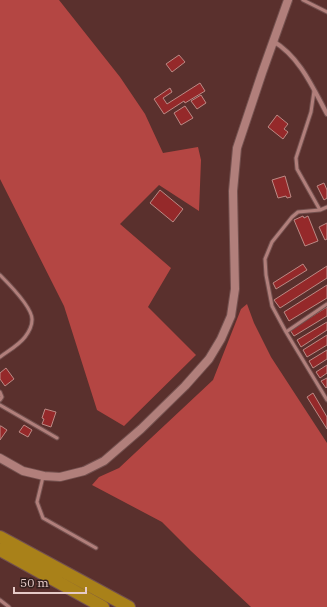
<svg xmlns="http://www.w3.org/2000/svg" width="327" height="607" viewBox="0 0 327 607" font-family="'IBM Plex Serif',serif">
  <style>
    .forest { fill: #b44643 }
    .building { fill: #95292a; stroke: #bb8984 }
    .lines { fill: none; stroke-linecap: round; stroke-linejoin: round }
    .lane-casing { stroke: #73504e; stroke-width: 5 }
    .street-casing { stroke: #73504e; stroke-width: 6 }
    .secondary-casing { stroke: #73504e; stroke-width: 10 }
    .highway-casing { stroke: #73504e; stroke-width: 14 }
    .lane { stroke: #b17f7b; stroke-width: 3 }
    .street { stroke: #b17f7b; stroke-width: 4 }
    .secondary { stroke: #b17f7b; stroke-width: 8 }
    .highway { stroke: #a98119; stroke-width: 12 }
  </style>
  <rect width="100%" height="100%" fill="#5a302d"/>
  <path class="forest" d="M0,0h59l61,77 25,37 18,39 35,-6 3,13 -2,51 -40,-26 -39,39 51,44 -23,39 48,48 -72,71 -27,-16 -33,-104 -64,-127z
    M247,304l7,19 17,34 56,86v164h-76l-60,-56 -29,-29 -70,-37 7,-8 20,-9 94,-88 28,-71z"/>
  <path class="building" d="M179,55l6,7 -13,10 -6,-8z
    M200,83l5,8 -20,12 -1,-2 -20,13 -10,-15 16,-11 2,4 -9,6 4,6z
    M201,95l5,8 -9,6 -6,-8z
    M185,106l8,12 -12,7 -7,-12z
    M277,115l11,9 -4,5 4,3 -5,7 -15,-12z
    M285,176l6,21 -4,1 -1,-2 -8,2 -6,-18z
    M324,183l3,7v8l-3,2 -7,-14z
    M160,190l23,19 -10,13 -23,-19z
    M303,216l1,2 4,-2 10,25 -13,5 -11,-26z
    M327,223v16l-2,1 -6,-13z
    M303,264l4,6 -31,19 -3,-6z
    M327,266v12l-47,30 -6,-8z
    M327,285v13l-38,23 -5,-9z
    M327,307v9l-33,20 -4,-6z
    M327,322v8l-26,17 -4,-7z
    M327,335v10l-20,12 -4,-7z
    M327,350v9l-14,9 -4,-7z
    M327,365v8l-7,5 -4,-6z
    M6,368l8,11 -9,7 -5,-7v-6z
    M327,378v9l-1,1 -5,-7z
    M313,393l14,24v12l-20,-32z
    M45,409l11,3 -5,15 -9,-3 2,-5 -2,-1z
    M24,425l8,5 -4,7 -9,-5z
    M0,426h1l6,4 -7,10z"/>
  <g class="lines">
    <defs>
      <path id="lane" d="M303,0l24,12
        M314,91l-3,21 -15,46 1,11 23,41 7,-3
        M320,210l-22,2 -6,5 -20,25 -7,17 1,16 6,31 14,26 41,-28
        M0,275c9,9 33,33 32,45 0,6 -4,13 -7,17 -6,8 -17,14 -25,20
        M286,332l41,68
        M0,392l2,5 -2,3
        M0,405l57,33
        M43,477l-6,25 6,16 53,30
        M0,600l9,7"/>
      <path id="street" d="M273,41c27,16 40,47 54,73"/>
      <path id="secondary" d="M0,458l23,13 21,5 16,1 24,-6 20,-10 37,-32 44,-43 24,-27 12,-20 10,-23 4,-27 -2,-98 4,-43 25,-75 26,-73"/>
      <path id="highway" d="M0,537l129,70
        M0,550l103,57"/>
    </defs>
    <use href="#lane" class="lane-casing"/>
    <use href="#street" class="street-casing"/>
    <use href="#secondary" class="secondary-casing"/>
    <use href="#highway" class="highway-casing"/>
    <use href="#lane" class="lane"/>
    <use href="#street" class="street"/>
    <use href="#secondary" class="secondary"/>
    <use href="#highway" class="highway"/>
  </g>
  <path d="M14 587v6h72v-6" fill="none" stroke="#e5cac7" stroke-width="2"/>
  <text x="20" y="587" font-size="12" fill="#e5cac7" stroke="#321f1d" stroke-width="3" paint-order="stroke">50 m</text>
</svg>
